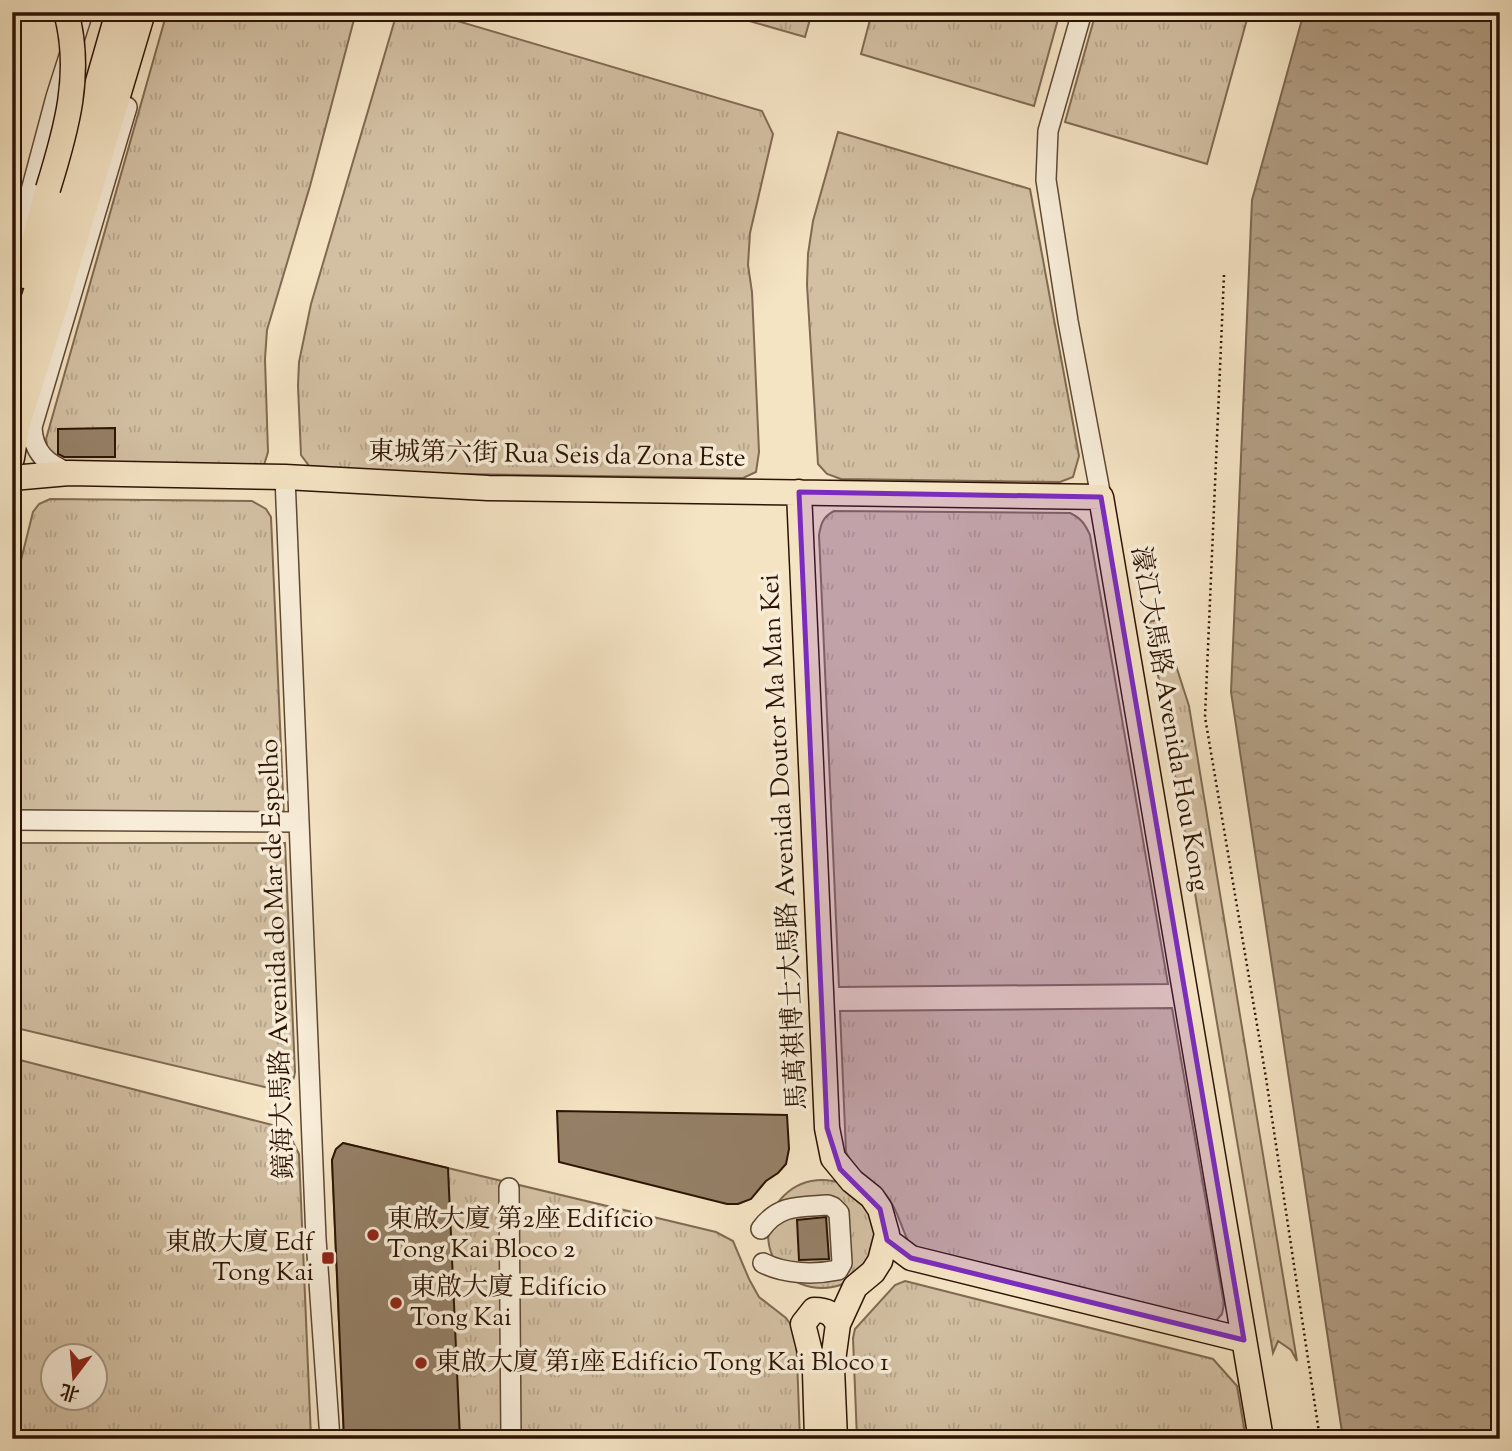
<svg xmlns="http://www.w3.org/2000/svg" width="1512" height="1451" viewBox="0 0 1512 1451" font-family="'Sorts Mill Goudy','Noto Serif SC',serif">
  <style>
    .grass { fill: url(#grass-tufts); stroke: #806a52; stroke-width: 2; fill-rule: evenodd }
    .water { fill: url(#water-ripples); stroke: #7c664f; stroke-width: 2 }
    .building { fill: #958067; stroke: #2c1302; stroke-width: 2 }
    .lines { fill: none; stroke-linecap: round; stroke-linejoin: round }
    .minor-casing { stroke: #5e4732; stroke-width: 22 }
    .major-casing { stroke: #2c1302; stroke-width: 27 }
    .path { stroke: #2c1302; stroke-width: 2.5; stroke-dasharray: 2 3.5; stroke-linecap: butt }
    .minor { stroke: #f8edd9; stroke-width: 19 }
    .major { stroke: #f5e4c4; stroke-width: 24 }
    .major-bridge-casing { stroke: #2c1302; stroke-width: 27; stroke-linecap: butt }
    .major-bridge { stroke: #f5e4c4; stroke-width: 24 }
    .marked { fill: #7b2cbf; fill-opacity: 0.2; stroke: #7b2cbf; stroke-width: 5; stroke-linejoin: round }
    .poi-dot { fill: #8f2418; stroke: #f8edd9; stroke-width: 2.5 }
    .labels { text-anchor: middle; dominant-baseline: central; stroke-width: 7; stroke-linejoin: round; paint-order: stroke }
    .street-label { font-size: 26px; fill: #2c1302; stroke: #f8edd9 }
    .poi-label { font-size: 26px; fill: #2c1302; stroke: #f8edd9; text-anchor: start }
  </style>
  <defs>
    <pattern id="grass-tufts" width="24" height="20" patternUnits="userSpaceOnUse" patternTransform="scale(1.75)"><rect width="24" height="20" fill="#d3c0a3"/><path d="M3 7l-1-3M5 7V3M7 7l1-3M15 17l-1-3M17 17v-4M19 17l1-3" fill="none" stroke="#b5a48b"/></pattern>
    <pattern id="water-ripples" width="26" height="14" patternUnits="userSpaceOnUse" patternTransform="scale(1.75)"><rect width="26" height="14" fill="#b19d82"/><path d="M2 4q2-2 4 0t4 0M15 11q2-2 4 0t4 0" fill="none" stroke="#907f68"/></pattern>
  </defs>
  <rect width="100%" height="100%" fill="#f5e4c4"/>
  <filter id="stains"><feTurbulence type="fractalNoise" baseFrequency=".00286" numOctaves="4"/><feColorMatrix values="0 0 0 0 .2 0 0 0 0 .09 0 0 0 0 .02 0 0 0 .5 -.17"/></filter>
  <radialGradient id="worn" r=".72"><stop offset=".6" stop-color="#630" stop-opacity="0"/><stop offset="1" stop-color="#630" stop-opacity=".3"/></radialGradient>
  <path class="grass" d="M167,12h189l-46,174 -43,144 -2,29 3,93 -4,13 -192,2 -24,-16 -2,-12z
    M404,12h23l335,99 11,23 -23,99 -2,32 4,27 7,160 -3,20 -13,6 -418,-6 -16,-6 -8,-11 -3,-69 1,-24 12,-58 85,-288z
    M718,12h94l-7,25z
    M872,12h188l-26,94 -173,-52z
    M1096,12h153l-42,152 -142,-42z
    M838,132l192,57 49,267 -6,21 -13,5 -219,-3 -14,-5 -9,-10 -11,-179 1,-31 5,-33z
    M50,499l202,2 14,8 5,8 13,300h-272v-221l21,-84 6,-8z
    M834,511l236,2c11,5 15,11 20,22l78,449 -329,3 -20,-452c2,-12 4,-18 15,-24z
    M1161,619l28,87 108,655 -6,-11 -13,-9 -5,12 -124,-731z
    M12,843h273l10,229c-2,12 -5,18 -18,18l-265,-63z
    M1172,1008l52,296 -2,10 -6,7 -305,-75c-10,-16 -12,-35 -24,-50 -13,-16 -32,-23 -41,-44l-6,-141z
    M12,1058l264,68 13,8 10,20 12,284 -299,-5zM52,1356h42v42h-42z
    M343,1143l373,89 17,9 16,38 10,18 27,21 10,14 4,107h-456l-12,-279 4,-11z
    M768 1234a54 54 0 1 1 108 0a54 54 0 1 1-108 0Z
    M905,1281l308,78 24,27 9,53h-389l-4,-101 2,-9 40,-44z"/>
  <path class="water" d="M1304,12h196v1427h-157l-112,-747 21,-492z"/>
  <path class="building" d="M115,428v29h-51l-6,-3v-25z
    M557,1111l230,4 2,34 -3,15 -8,9 -12,8 -15,18 -13,5h-11l-168,-42z
    M343,1143l105,25 12,271h-116l-12,-279 4,-11z
    M826,1217l3,42 -30,1 -2,-40z"/>
  <g class="lines">
    <defs>
      <path id="minor" d="M1082,12l-34,119 -2,49 22,141 33,176
        M12,262l44,-165 27,-85
        M69,473c-22,-9 -36,-20 -37,-46l95,-320
        M285,477l31,762 14,200
        M12,820l287,2
        M509,1188l2,251
        M761,1229c18,-25 39,-22 67,-24l5,2 6,6 3,50 -4,7c-24,5 -54,4 -75,-7"/>
      <path id="major" d="M24,276l24,-87
        M12,366l42,-131 64,-223
        M12,458l5,-32 38,-119 88,-295
        M12,478l57,-5 216,4 203,11 613,9 160,942
        M799,492l28,636 6,30 19,23 20,16 8,12 7,25 -7,27 -7,11 -18,15 -17,37 -6,44 3,71
        M887,1240l24,18 333,82
        M817,1439l-2,-67 -12,-48 11,-14c13,0 18,3 24,14"/>
    </defs>
    <use href="#minor" class="minor-casing"/>
    <use href="#major" class="major-casing"/>
    <path class="path" d="M1224,275l-19,442 61,361 54,361"/>
    <use href="#minor" class="minor"/>
    <use href="#major" class="major"/>
    <defs>
      <path id="major-bridge" d="M48,189c18,-58 35,-116 18,-177"/>
    </defs>
    <use href="#major-bridge" class="major-bridge-casing"/>
    <use href="#major-bridge" class="major-bridge"/>
  </g>
  <path class="marked" d="M799,492l302,5 143,843 -333,-82 -24,-18 -7,-31 -40,-40 -13,-41z"/>
  <g class="poi-dot">
    <circle cx="373" cy="1235" r="7"/>
    <rect x="321" y="1251" width="14" height="14" rx="3.5"/>
    <circle cx="396" cy="1303" r="7"/>
    <circle cx="421" cy="1363" r="7"/>
  </g>
  <g class="labels">
    <g class="street-label">
      <text transform="translate(557 456) rotate(1)">東城第六街 Rua Seis da Zona Este</text>
      <text transform="translate(1169 719) rotate(80)">濠江大馬路 Avenida Hou Kong</text>
      <text transform="translate(785 842) rotate(-93)">馬萬祺博士大馬路 Avenida Doutor Ma Man Kei</text>
      <text transform="translate(278 959) rotate(-92)">鏡海大馬路 Avenida do Mar de Espelho</text>
    </g>
    <g class="poi-label">
      <text x="387" y="1220">東啟大廈 第2座 Edifício<tspan x="387" dy="30">Tong Kai Bloco 2</tspan></text>
      <text x="314" y="1243" text-anchor="end">東啟大廈 Edf<tspan x="314" dy="30">Tong Kai</tspan></text>
      <text x="410" y="1288">東啟大廈 Edifício<tspan x="410" dy="30">Tong Kai</tspan></text>
      <text x="435" y="1363">東啟大廈 第1座 Edifício Tong Kai Bloco 1</text>
    </g>
  </g>
  <rect width="1512" height="1451" fill="none" stroke="#f5e4c4" stroke-width="42"/>
  <rect x="14" y="14" width="1484" height="1423" fill="none" stroke="#2c1302" stroke-width="3.5"/>
  <rect x="21" y="21" width="1470" height="1409" fill="none" stroke="#2c1302" stroke-width="2"/>
  <g transform="translate(74 1377) rotate(196)"><circle r="33" fill="#f8edd9" stroke="#a69683" stroke-width="2"/>
  <path d="M0-5L12 26L0 18L-12 26Z" fill="#8f2418"/>
  <text y="-10" font-size="19" font-weight="bold" text-anchor="middle" fill="#2c1302">北</text>
  </g>
  <rect width="100%" height="100%" filter="url(#stains)"/>
  <rect width="100%" height="100%" fill="url(#worn)"/>
</svg>
